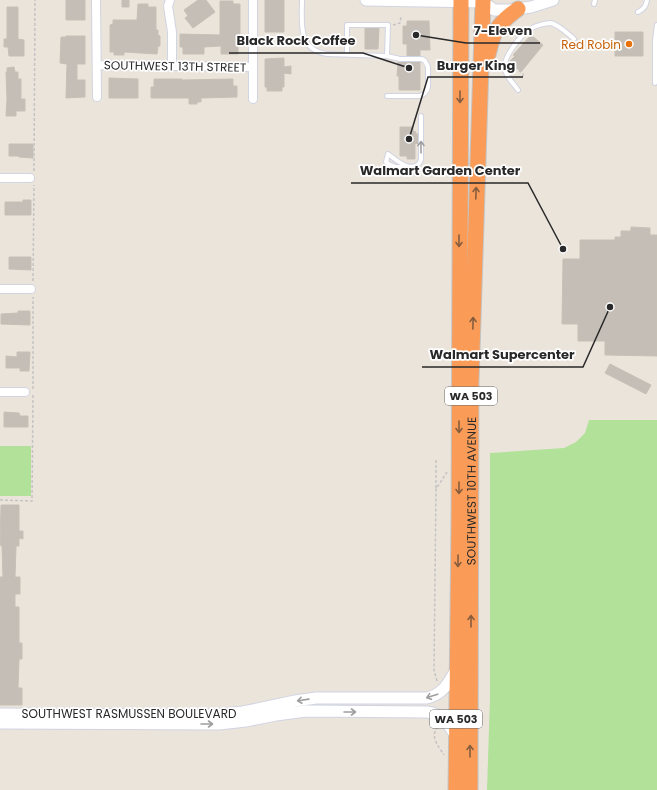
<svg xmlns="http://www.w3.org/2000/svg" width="657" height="790" viewBox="0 0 657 790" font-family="Poppins,sans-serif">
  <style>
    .green { fill: #b2e199 }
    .building { fill: #c4beb7; stroke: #c7c0b5 }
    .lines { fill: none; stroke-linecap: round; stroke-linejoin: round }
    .lane-casing { stroke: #d1d4e2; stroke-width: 6 }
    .street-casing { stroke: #d1d4e2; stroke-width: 10 }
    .secondary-casing { stroke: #d1d4e2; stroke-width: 13 }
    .highway-casing { stroke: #c3c3c3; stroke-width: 17 }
    .path { stroke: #c3c3c3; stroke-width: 1.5; stroke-dasharray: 3 2; stroke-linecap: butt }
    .lane { stroke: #fff; stroke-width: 4 }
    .street { stroke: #fff; stroke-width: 8 }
    .secondary { stroke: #fff; stroke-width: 11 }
    .highway { stroke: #fa9c57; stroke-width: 15 }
    .oneway { stroke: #875d3e }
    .oneway2 { stroke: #9f9f9f }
    .food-dot { fill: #e8710a; stroke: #fff; stroke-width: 1.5 }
    .labels { text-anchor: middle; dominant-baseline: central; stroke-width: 3.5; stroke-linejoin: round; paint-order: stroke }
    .shield { fill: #fff; stroke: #696969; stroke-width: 1 }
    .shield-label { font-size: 11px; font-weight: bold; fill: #292929 }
    .food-label { font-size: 12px; fill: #c56008; stroke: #fff; text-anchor: end }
    .street-label { font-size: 12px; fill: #292929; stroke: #fff }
    .leader { fill: none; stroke: #292929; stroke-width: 1.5 }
    .callout-dot { fill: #292929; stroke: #fff; stroke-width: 1.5 }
    .callout-label { font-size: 13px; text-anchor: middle; font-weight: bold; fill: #292929; stroke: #fff; stroke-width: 3.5; stroke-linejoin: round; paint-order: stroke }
  </style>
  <rect width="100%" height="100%" fill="#ebe4db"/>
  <path class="green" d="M589,420h68v370h-170l3,-91v-246l74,-5 12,-6 9,-9z
    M0,446h31v50h-31z"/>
  <path class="building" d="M66,0h19v20h-19z
    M122,0h7v7h-7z
    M198,0h8l9,12 -22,16 -8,-10 3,-2 -4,-6z
    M265,0h19v32h-19z
    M220,1h13v3h7v42h-2v8h-17v-8l-17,1v7h-21v-7h-3v-13l40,1z
    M138,4h10v3h8v23h2v5l2,1v10h-2l-1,8 -33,-2v3h-10v-3h-4v-27l3,-1v-4h24z
    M7,7h11v32l6,1v16h-15l-1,-9h-4v-8h3z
    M407,21h22l1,29h-10v6h-13v-12h-4v-18h4z
    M365,28h14l-1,21h-13z
    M615,32h28v24h-28z
    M531,35l12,10 -22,27 -11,-11 5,-5 -2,-1z
    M66,36h19v28h-8v16h8v17l-19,1 1,-34 -7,-1 1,-26h5z
    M284,58v9l7,-1v8l-7,-1v14h-2v4h-15v-4h-2v-28z
    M398,62h22v28h-21v-14h-2z
    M14,67l1,5h3v7h3v20h4v12h-9v5h-10l1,-17 -1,-27h1v-4z
    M109,78l29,1v19h-29z
    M154,79h28v1l51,-1v7h4v11l-36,1v4h-4v2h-8v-6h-38v-11h3z
    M400,127h13v4l3,1v2h2v10l-3,-1v16h-8v-3h-7z
    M9,144h24v14l-14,-1 -1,-1h-9z
    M23,200h8v15h-26v-13h18z
    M631,227l19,1v7h7v121l-52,-1v-14h-27v-17h-16l1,-65h17v-19h35v-3h6v-6h10z
    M9,257h22v13l-22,-1z
    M18,311h12v14l-29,-1v-10l17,-1z
    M17,352h13l-1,19h-9v-3h-14v-12l11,1z
    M610,364l41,21 -5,9 -41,-21z
    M4,412l15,1 1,3h8v11h-24z
    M1,505h18v26h4v8l-4,-1v8h-3l-1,31h5v17h-5v13h4v36h3v16h-3l-1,29h4v17h-22v-128h3l-1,-31 -2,-1z"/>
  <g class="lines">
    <defs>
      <path id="lane" d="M302,0c0,22 -5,50 25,54l60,2 1,-31h-41v30
        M594,4l1,-4
        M638,12c6,-3 8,-6 9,-12
        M655,83v-43l2,-15
        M518,90c-4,-6 -12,-13 -13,-21 -3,-11 16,-34 25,-40 5,-3 15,-6 21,-6 8,2 16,10 23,16
        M387,96h33c5,-2 7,-4 8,-9v-20l-3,-6 -3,-2h-22l-13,-3
        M405,166c-7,2 -13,2 -19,-4l2,-8c8,6 26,22 33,6v-44"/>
      <path id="street" d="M96,0l1,97
        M170,0l-2,6 4,26v34
        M97,65l156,2
        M253,99v-99
        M0,178h30
        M0,289h31
        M0,392h25"/>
      <path id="secondary" d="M366,0l117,2 2,-2
        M483,2l11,8h16l21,-3 22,-7
        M0,714l212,1 31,-3 52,-11 21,-3h111c17,-4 22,-16 30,-30
        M0,723l219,1 27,-3 30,-6 30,-4 121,1c16,2 21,12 29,24"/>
      <g id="highway">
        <path d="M487,58c2,-6 3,-12 5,-18 4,-14 15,-23 26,-31"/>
        <path d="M456,790l3,-268 2,-522"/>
        <path id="s1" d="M470,790l1,-407 12,-383"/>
      </g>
    </defs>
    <use href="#lane" class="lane-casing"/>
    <use href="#street" class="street-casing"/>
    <use href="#secondary" class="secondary-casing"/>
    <use href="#highway" class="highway-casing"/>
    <path class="path" d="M393,25l7,-2 1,-6
      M511,64l12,10v4
      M34,171l1,-171
      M33,281l1,-96
      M33,389v-92
      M436,488v-28
      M0,500l32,1 1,-106
      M437,681l-3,-11 2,-181 11,-17
      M438,727c-9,9 1,20 6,28"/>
    <use href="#lane" class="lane"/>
    <use href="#street" class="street"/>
    <use href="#secondary" class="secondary"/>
    <use href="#highway" class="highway"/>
  </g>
  <defs><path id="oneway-shaft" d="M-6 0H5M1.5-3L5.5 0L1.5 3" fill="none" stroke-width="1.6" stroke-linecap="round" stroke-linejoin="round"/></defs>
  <g class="oneway">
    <use href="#oneway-shaft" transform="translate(460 97) rotate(90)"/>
    <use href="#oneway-shaft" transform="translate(476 193) rotate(-88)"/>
    <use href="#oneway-shaft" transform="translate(459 241) rotate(90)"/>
    <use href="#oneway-shaft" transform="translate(473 323) rotate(-89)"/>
    <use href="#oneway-shaft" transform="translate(459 427) rotate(90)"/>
    <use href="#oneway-shaft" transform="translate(459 488) rotate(90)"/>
    <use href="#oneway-shaft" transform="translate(458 561) rotate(91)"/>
    <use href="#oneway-shaft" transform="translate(471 621) rotate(-90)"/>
    <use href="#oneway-shaft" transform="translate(470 751) rotate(-90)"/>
  </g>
  <g class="oneway2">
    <use href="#oneway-shaft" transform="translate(421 147) rotate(-90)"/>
    <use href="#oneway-shaft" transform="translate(432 696) rotate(162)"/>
    <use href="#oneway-shaft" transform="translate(303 700) rotate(172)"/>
    <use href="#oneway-shaft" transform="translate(350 712)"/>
    <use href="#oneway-shaft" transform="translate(207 724)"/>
  </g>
  <circle class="food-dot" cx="629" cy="44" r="4"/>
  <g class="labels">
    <g class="shield">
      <rect x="445" y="387" width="52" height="18" rx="3"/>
      <rect x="430" y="710" width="52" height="18" rx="3"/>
    </g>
    <g class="shield-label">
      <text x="471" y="396">WA 503</text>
      <text x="456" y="719">WA 503</text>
    </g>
    <g class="food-label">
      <text x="621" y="44">Red Robin</text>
    </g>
    <g class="street-label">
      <text transform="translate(175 66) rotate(1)">SOUTHWEST 13TH STREET</text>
      <text stroke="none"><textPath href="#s1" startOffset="299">SOUTHWEST 10TH AVENUE</textPath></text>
      <text x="129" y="713">SOUTHWEST RASMUSSEN BOULEVARD</text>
    </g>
  </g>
  <path class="leader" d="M416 35L466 43H540M409 68L363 53H229M409 139L428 77H523M563 249L528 183H351M610 307L583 367H422"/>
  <g class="callout-dot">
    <circle cx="416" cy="35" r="4"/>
    <circle cx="409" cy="68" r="4"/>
    <circle cx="409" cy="139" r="4"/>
    <circle cx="563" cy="249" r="4"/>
    <circle cx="610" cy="307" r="4"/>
  </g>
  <g class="callout-label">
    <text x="503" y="35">7-Eleven</text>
    <text x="296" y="45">Black Rock Coffee</text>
    <text x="476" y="70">Burger King</text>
    <text x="440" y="175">Walmart Garden Center</text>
    <text x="502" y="359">Walmart Supercenter</text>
  </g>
</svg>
